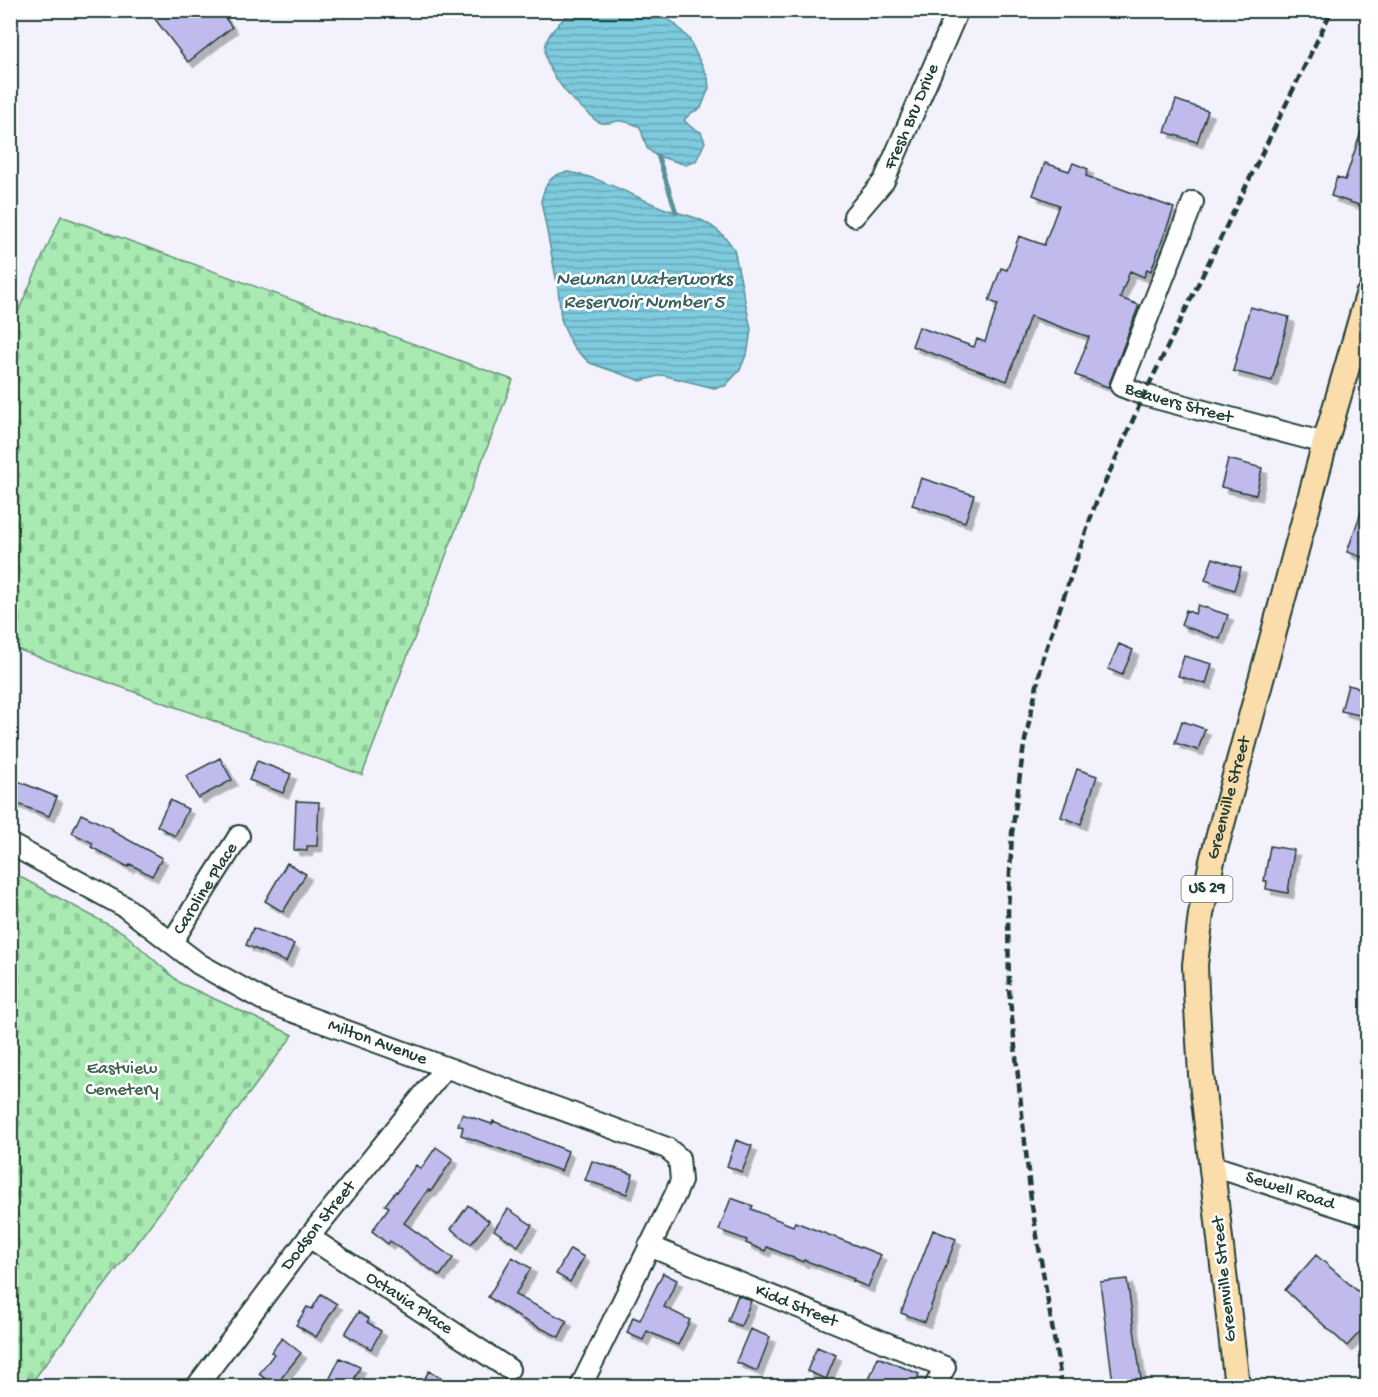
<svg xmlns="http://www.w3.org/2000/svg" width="1378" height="1397" viewBox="0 0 1378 1397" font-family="'Gochi Hand',sans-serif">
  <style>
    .cemetery { fill: url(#cemetery-stones); stroke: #649474; stroke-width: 1.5 }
    .water { fill: url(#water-rules); stroke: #58929a; stroke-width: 1.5 }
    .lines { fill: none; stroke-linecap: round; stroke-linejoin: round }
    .stream { stroke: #58929a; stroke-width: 4.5 }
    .building { fill: #c1bbed; stroke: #1f3d34; stroke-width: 1.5; filter: url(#shadow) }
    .minor-casing { stroke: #1f3d34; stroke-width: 24 }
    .major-casing { stroke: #1f3d34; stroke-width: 28 }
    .minor { stroke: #fff; stroke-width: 20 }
    .major { stroke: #faddab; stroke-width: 24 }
    .rail { stroke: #1f3d34; stroke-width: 4.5; stroke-dasharray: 9 4.5; stroke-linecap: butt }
    .labels { text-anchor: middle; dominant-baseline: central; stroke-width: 5; stroke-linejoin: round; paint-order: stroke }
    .shield { fill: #fff; stroke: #627771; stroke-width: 1.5 }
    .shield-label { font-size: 16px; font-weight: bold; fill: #1f3d34 }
    .street-label { font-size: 18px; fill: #1f3d34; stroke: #fff }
    .park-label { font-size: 18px; fill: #3b604d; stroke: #fff }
    .water-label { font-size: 20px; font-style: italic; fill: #37605e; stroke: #fff }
  </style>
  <defs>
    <pattern id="cemetery-stones" width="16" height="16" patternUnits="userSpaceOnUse" patternTransform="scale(1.5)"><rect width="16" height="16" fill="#a9eab3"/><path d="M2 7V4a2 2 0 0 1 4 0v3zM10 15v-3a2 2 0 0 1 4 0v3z" fill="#91ca9b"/></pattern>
    <pattern id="water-rules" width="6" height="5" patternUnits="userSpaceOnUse" patternTransform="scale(1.5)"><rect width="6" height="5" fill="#7ecade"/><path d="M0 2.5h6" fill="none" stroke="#67a5b5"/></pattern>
    <filter id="shadow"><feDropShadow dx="5.5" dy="5.5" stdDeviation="0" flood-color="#0004"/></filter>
  </defs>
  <rect width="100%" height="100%" fill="#f3f1fb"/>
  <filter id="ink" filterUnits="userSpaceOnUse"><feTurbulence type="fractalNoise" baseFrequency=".0167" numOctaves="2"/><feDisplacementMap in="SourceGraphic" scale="12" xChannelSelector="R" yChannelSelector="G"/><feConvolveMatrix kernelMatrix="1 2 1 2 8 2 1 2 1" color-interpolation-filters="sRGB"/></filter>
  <g filter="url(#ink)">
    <path class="cemetery" d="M61,216l452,164 -151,395 -351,-128v-320z
      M11,872l113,61 56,50 113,52 -264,351h-19z"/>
    <path class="water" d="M571,11h84l19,12 15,16 19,39 1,10 -8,20 -10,5 -7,7 7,7 10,5 4,10 -9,19 -10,4 -31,-10 -8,-7 -7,-21c-7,-3 -14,-7 -22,-6 -6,1 -13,4 -19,1 -4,-1 -7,-6 -11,-9 -16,-12 -48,-46 -42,-69 3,-14 17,-23 25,-33z
      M568,172c33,5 64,24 95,36 13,5 28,7 40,13 13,7 23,15 31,28l17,80 -3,21 -8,20 -15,16 -11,2 -52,-13 -21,6 -51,-18 -16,-15 -5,-9 -8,-20 -3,-31 -17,-87c4,-17 9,-27 27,-29z"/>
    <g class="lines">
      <path class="stream" d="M658,156l18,56"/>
    </g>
    <path class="building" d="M148,10h71l13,17 -44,35z
      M1176,100l32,11 -11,31 -32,-10z
      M1365,120h3v69l-6,17 -31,-10 6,-19 8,3z
      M1045,163l24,8 4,-8 15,6 -2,7 88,32 -23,63 -4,-2 -3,8 -14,-6 -10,27 19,7 -31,82 -33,-12 14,-38 -59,-21 -23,65 -95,-35 7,-19 55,20 3,-8 8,3 13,-38 -9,-3 12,-33 6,2 12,-34 25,9 15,-40 -26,-10z
      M1250,307l39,10 -17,64 -39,-10z
      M1228,459l34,9 -6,27 -35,-8z
      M921,478l53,17 -9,27 -53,-17z
      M1366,498h2v61l-21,-7z
      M1213,558l28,10 -7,22 -29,-10z
      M1198,605l30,10 -8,24 -39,-14 5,-15 9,4z
      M1119,644l14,6 -11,25 -14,-6z
      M1184,656l28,8 -6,20 -28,-8z
      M1348,685l20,5v27l-27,-6z
      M1182,721l23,8 -7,21 -23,-7z
      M220,758l12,22 -34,18 -12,-22z
      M257,761l34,13 -8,19 -34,-13z
      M1077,769l20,7 -16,48 -20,-7z
      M15,780l42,17 -8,19 -39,-15v-9z
      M170,800l18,9 -13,27 -18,-10z
      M296,801l23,1 -2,44h-10v5l-13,-1z
      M81,814l32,15 -1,2 50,27 -10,18 -22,-12 -2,3 -37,-20 2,-4 -21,-10z
      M1270,846l24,4 -6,43 -22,-4 1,-8h-3z
      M287,863l19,11 -23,38 -18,-11z
      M253,928l41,16 -8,18 -40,-17z
      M462,1114l30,10 1,-3 75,30 -7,20 -100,-36 2,-8 -5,-2z
      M736,1140l16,6 -10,26 -15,-6z
      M436,1147l17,12 -22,32 -3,-1 -24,33 49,35 -13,18 -50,-35 -2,3 -16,-13 17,-24 -4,-2 11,-14 1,1 19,-27 5,4z
      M592,1161l41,13 -6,20 -42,-14z
      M731,1198l22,8 -2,3 42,17 2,-4 86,33 -13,32 -15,-6 1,-2 -50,-19 -1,2 -36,-15 -2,4 -19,-8 1,-3 -28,-10z
      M468,1205l21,16 -18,23 -20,-15z
      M508,1209l24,16 -14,21 -24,-16z
      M933,1230l23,9 -31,83 -24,-9z
      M570,1249l14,8 -14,25 -14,-8z
      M1316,1255l52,45v23l-21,23 -62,-56z
      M512,1257l19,11 -16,27 52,26 -8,16 -37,-18 -34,-22z
      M663,1273l14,7 -13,27 26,13 -12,25 -31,-14 -4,9 -16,-7 6,-16 7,3z
      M1127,1279l14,100 -28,4 -13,-101z
      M321,1294l16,10 -21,33 -20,-12 11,-18 5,2z
      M738,1295l13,6 -10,25 -13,-5z
      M358,1312l11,7 -2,3 14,9 -10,18 -26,-15z
      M750,1329l20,8 -13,34 -21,-9z
      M282,1338l19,15 -26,33 -16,-12 15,-20 -3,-2z
      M817,1347l19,8 -10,24 -19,-8z
      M878,1357l41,17 -5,12h-27l-18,-7z
      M340,1358l20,9 -9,19h-25z
      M429,1371l27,15h-32l2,-3 -3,-2z"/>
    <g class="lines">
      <defs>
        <g id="minor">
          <path id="s1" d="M1193,202l-72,184 23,9 181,48"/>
          <path id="s2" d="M854,216l30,-35 74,-171"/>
          <path id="s3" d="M10,844l115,63 74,57 68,38 400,146 12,10 2,23 -6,14 -94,191"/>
          <path id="s4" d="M172,942l67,-106"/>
          <path id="s5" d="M1213,1166l155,50"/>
          <path id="s6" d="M309,1237l200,132"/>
          <path id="s7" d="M649,1246l296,121 -10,19"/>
          <path id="s8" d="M197,1386l112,-149 136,-169"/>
        </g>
        <g id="major">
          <path id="s9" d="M1237,1386l-36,-312 -5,-82 -1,-27 6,-51 11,-53 113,-418 43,-148"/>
        </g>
      </defs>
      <use href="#minor" class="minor-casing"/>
      <use href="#major" class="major-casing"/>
      <use href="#minor" class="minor"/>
      <use href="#major" class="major"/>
      <path class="rail" d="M1062,1386l-31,-186 -22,-210 -1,-79 4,-78 12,-88 19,-87 52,-153 49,-110 188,-385"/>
    </g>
  </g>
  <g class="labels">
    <rect class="shield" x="1181.5" y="876" width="51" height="26" rx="4.5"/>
    <g class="shield-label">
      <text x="1207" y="889">US 29</text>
    </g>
    <g class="street-label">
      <text stroke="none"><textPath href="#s2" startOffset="116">Fresh Bru Drive</textPath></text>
      <text stroke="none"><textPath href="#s1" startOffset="258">Beavers Street</textPath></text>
      <text stroke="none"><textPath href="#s9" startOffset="594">Greenville Street</textPath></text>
      <text stroke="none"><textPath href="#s4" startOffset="63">Caroline Place</textPath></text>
      <text stroke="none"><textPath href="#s3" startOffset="420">Milton Avenue</textPath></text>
      <text stroke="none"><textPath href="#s5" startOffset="81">Sewell Road</textPath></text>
      <text stroke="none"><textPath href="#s8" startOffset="201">Dodson Street</textPath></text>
      <text transform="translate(1225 1279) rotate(-96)">Greenville Street</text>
      <text stroke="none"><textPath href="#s6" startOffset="120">Octavia Place</textPath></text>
      <text stroke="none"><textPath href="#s7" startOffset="159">Kidd Street</textPath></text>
    </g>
    <g class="park-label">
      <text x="122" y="1069">Eastview<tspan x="122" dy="21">Cemetery</tspan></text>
    </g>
    <g class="water-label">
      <text x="644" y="280">Newnan Waterworks<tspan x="644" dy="23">Reservoir Number 5</tspan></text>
    </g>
  </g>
  <rect width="1378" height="1397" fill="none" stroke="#fff" stroke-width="36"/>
  <rect x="18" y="18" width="1342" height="1361" fill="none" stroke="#1f3d34" stroke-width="2" filter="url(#ink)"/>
</svg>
